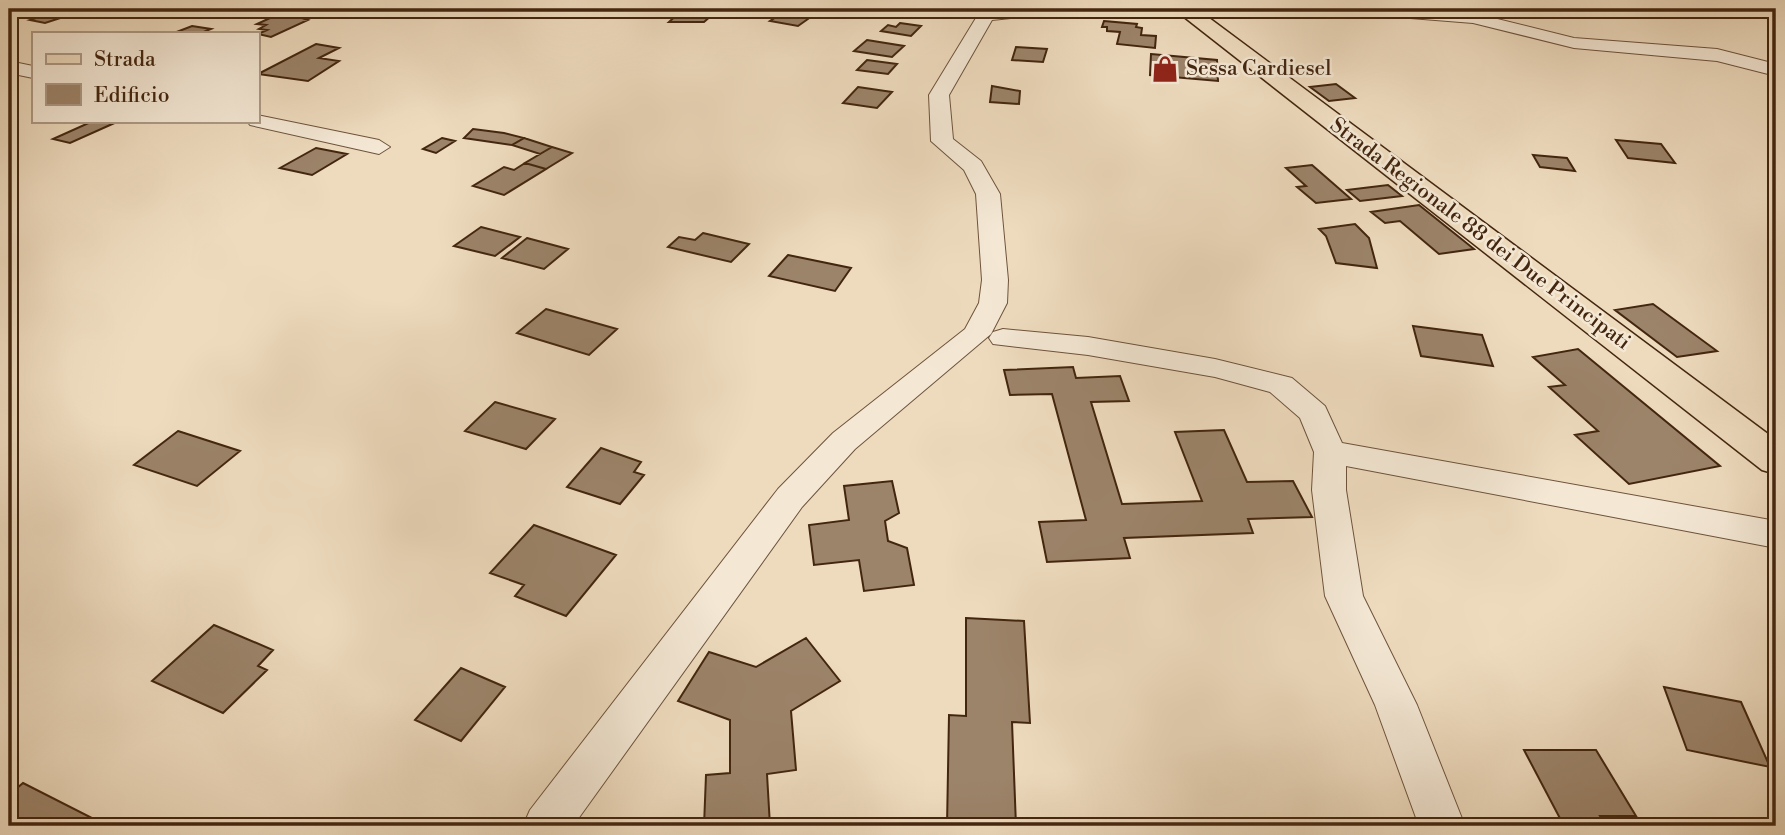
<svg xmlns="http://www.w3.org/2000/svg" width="1785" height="835" viewBox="0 0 1785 835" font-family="'Libre Bodoni',serif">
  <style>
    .building { fill: #9c846a; stroke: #43260f; stroke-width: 2 }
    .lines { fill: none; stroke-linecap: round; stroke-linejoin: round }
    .minor-casing { stroke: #6e533b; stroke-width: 2 }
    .major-casing { stroke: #43260f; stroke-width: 3 }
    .minor { fill: #f4e8d5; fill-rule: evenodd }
    .major { fill: #eedbbe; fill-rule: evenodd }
    .labels { text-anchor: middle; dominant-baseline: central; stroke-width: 5; stroke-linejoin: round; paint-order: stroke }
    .far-poi-label { font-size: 21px; fill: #43260f; stroke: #f4e8d5; text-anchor: start }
    .far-street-label { font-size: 21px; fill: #43260f; stroke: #f4e8d5 }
  </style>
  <rect width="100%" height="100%" fill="#eedbbe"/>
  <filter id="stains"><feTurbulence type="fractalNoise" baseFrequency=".00286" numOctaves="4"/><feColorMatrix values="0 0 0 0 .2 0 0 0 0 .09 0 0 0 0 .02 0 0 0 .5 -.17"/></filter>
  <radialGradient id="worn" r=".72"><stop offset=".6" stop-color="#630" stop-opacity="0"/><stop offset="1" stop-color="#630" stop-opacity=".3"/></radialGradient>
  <path class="building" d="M63,9l19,2 -37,12 -15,-3z
    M172,9h34l-19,8 -19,-4 9,-3z
    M780,9h42l-24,17 -28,-5 9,-6 -7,-1z
    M681,11l31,4 -8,7h-35z
    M283,12l25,8 -37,17 -13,-3 9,-4 -8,-1 7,-4 -9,-1z
    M1104,21l33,3 -1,3 6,1 -1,7 15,1 -1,12 -38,-4 3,-12 -13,-1v-4h-5z
    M900,23l21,3 -10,10 -30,-5 7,-6 8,2z
    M192,26l19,3 -10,4h-27z
    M867,40l37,6 -12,11 -38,-6z
    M316,44l23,4 -20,10 20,3 -31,20 -50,-7z
    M1016,47l31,2 -4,13 -31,-2z
    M1151,54l66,6 1,21 -68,-6z
    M867,60l30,4 -9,10 -31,-4z
    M1336,84l19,14 -26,3 -19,-14z
    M992,86l28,5 -1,13 -29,-2z
    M858,87l34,5 -15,16 -34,-5z
    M93,121h26l-49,22 -17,-4z
    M473,129l31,4 20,5 -12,7 -48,-7z
    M442,138l13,3 -19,12 -13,-4z
    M524,138l28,9 -12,7 -28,-9z
    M1616,140l45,4 14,19 -47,-5z
    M552,147l20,6 -26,16 -21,-6z
    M316,148l31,6 -35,21 -32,-7z
    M1533,155l34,3 8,13 -35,-4z
    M525,163l21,6 -42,26 -31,-9 31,-19 10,3z
    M1312,165l39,34 -35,4 -19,-16 9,-1 -20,-18z
    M1388,185l14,11 -42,5 -13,-11z
    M1419,205l55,44 -35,5 -39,-33 -15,2 -14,-11z
    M1355,224l14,14 8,30 -41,-5 -10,-27 -7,-7z
    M481,227l39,10 -25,19 -41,-10z
    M703,233l46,11 -18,18 -63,-15 11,-10 16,3z
    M527,238l41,11 -24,20 -42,-11z
    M788,255l63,13 -16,23 -66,-15z
    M1653,304l64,47 -40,6 -62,-47z
    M546,309l71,20 -28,26 -72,-22z
    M1413,326l69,9 11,31 -72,-10z
    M1578,349l142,117 -91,18 -54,-49 23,-4 -49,-44 16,-2 -32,-28z
    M1073,367l3,11 44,-2 9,25 -38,1 31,102 80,-3 -27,-69 49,-2 23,52 46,-1 19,36 -64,2 5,14 -129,5 6,20 -83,4 -8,-40 47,-2 -34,-126 -42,1 -6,-25z
    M495,402l60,17 -29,30 -61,-18z
    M178,431l62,20 -43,35 -63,-21z
    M601,448l40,14 -7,10 10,3 -24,29 -53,-17z
    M892,481l7,32 -14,8 3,20 19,7 7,37 -50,6 -5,-31 -45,5 -5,-40 40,-5 -5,-34z
    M534,525l82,30 -50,61 -51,-20 9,-11 -34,-12z
    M966,618l58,3 6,102 -18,-1 4,104h-69l2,-111 17,1z
    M214,625l59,25 -15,16 9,4 -44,43 -71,-32z
    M806,638l34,43 -49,30 5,59 -29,4 3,52h-66l2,-51 24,-2v-53l-52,-19 31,-49 47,15z
    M461,668l44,19 -44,54 -46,-21z
    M1664,687l77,15 29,65 -83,-17z
    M1524,750h72l40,66h-36l6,10h-42z
    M23,783l69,35 -8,8h-75v-31z"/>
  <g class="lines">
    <defs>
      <path id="minor" d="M994,9h62l-8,5 -56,6 -43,75 4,44 28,22 19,33 8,86 -1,23 -16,31 -136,115 -53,58 -229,319h-50l7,-16 248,-321 55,-56 132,-104 14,-26 3,-23 -6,-86 -12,-24 -33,-29 -2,-46 50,-82z
        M1352,9l121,4 101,25 143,11 59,15v12l-59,-15 -143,-13 -101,-25 -113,-9z
        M9,61l24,5v12l-24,-5z
        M257,115l122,25 11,7 -11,7 -129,-29 -3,-4h10z
        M1003,329l85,8 127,22 77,19 33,28 17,37 434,78v27l-430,-82v24l17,106 54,109 48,121h-46l-44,-121 -50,-109 -13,-106 2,-38 -14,-34 -30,-26 -55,-15 -127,-22 -95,-11 -4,-6 4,-6z"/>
      <path id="major" d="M1174,9h23l579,431v34l-14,-4z"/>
    </defs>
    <use href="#minor" class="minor-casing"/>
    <use href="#major" class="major-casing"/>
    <use href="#minor" class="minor"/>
    <use href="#major" class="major"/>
  </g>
  <defs>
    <symbol id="shop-bare" viewBox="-9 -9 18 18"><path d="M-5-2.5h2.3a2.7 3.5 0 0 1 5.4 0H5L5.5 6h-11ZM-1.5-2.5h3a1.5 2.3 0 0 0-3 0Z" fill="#8f2418" stroke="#f4e8d5" stroke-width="2.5" paint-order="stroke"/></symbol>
  </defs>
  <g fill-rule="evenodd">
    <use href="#shop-bare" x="1146" y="50" width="38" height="38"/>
  </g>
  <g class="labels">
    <g class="far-poi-label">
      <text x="1186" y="69">Sessa Cardiesel</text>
    </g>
    <g class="far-street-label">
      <text transform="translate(1480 234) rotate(37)">Strada Regionale 88 dei Due Principati</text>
    </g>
  </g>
  <rect width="1785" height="835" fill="none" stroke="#eedbbe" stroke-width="35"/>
  <rect x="10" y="10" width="1764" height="814" fill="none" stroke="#43260f" stroke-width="3.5"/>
  <rect x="18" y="18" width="1750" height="800" fill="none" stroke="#43260f" stroke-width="2"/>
  <rect x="32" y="32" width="228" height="91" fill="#f4e8d5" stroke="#ad9a86" stroke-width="2"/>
  <rect x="46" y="54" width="35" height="10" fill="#eedbbe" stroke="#ad9a86" stroke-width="2"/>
  <text x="94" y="66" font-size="21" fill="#43260f">Strada</text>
  <rect x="46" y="84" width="35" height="21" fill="#9c846a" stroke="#ad9a86" stroke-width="2"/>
  <text x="94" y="102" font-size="21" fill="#43260f">Edificio</text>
  <rect width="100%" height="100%" filter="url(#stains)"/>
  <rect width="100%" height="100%" fill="url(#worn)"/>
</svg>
